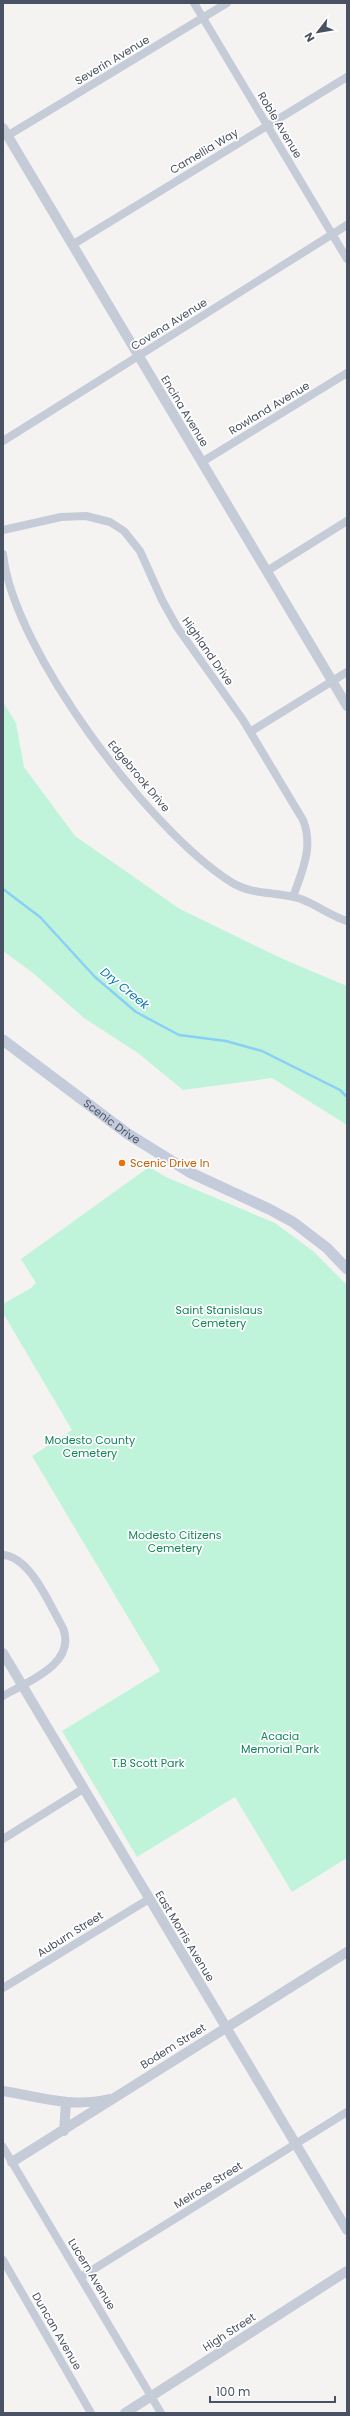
<svg xmlns="http://www.w3.org/2000/svg" width="350" height="2416" viewBox="0 0 350 2416" font-family="Poppins,sans-serif">
  <style>
    .green { fill: #bff4da }
    .lines { fill: none; stroke-linecap: round; stroke-linejoin: round }
    .stream { stroke: #88d0f5; stroke-width: 2.5 }
    .minor { stroke: #c5ccd8; stroke-width: 8 }
    .tertiary { stroke: #c5ccd8; stroke-width: 10 }
    .secondary { stroke: #c4ccdc; stroke-width: 11 }
    .food-dot { fill: #e8710a; stroke: #fff; stroke-width: 1.5 }
    .labels { text-anchor: middle; dominant-baseline: central; stroke-width: 3.5; stroke-linejoin: round; paint-order: stroke }
    .street-label { font-size: 11px; fill: #485262; stroke: #fff }
    .food-label { font-size: 11px; fill: #c56008; stroke: #fff; text-anchor: start }
    .park-label { font-size: 11px; fill: #0f875a; stroke: #fff }
    .water-label { font-size: 12px; font-style: italic; fill: #0178b4; stroke: #fff }
  </style>
  <rect width="100%" height="100%" fill="#f5f3f2"/>
  <path class="green" d="M3,702l13,21 8,44 51,69 105,73 103,50 64,27v139l-75,-47 -89,12 -45,-37 -54,-35 -51,-45 -30,-22z
    M149,1167l17,10 109,46 38,28 34,34v573l-55,34 -57,-95 -98,60 -75,-126 98,-60 -128,-215 40,-26 -69,-117v-9l28,-16 5,-5 -15,-24z"/>
  <g class="lines">
    <path class="stream" d="M3,889l37,28 55,60 41,35 43,23 47,6 36,10 78,39 7,7"/>
    <path class="minor" d="M194,3l153,256
      M7,136l220,-133
      M72,245l275,-168
      M3,441l344,-216
      M202,462l145,-89
      M3,530l58,-13 25,-1 24,6 14,9 16,20 22,49 15,27 66,93 60,100c11,27 -1,51 -10,77
      M3,554c10,96 147,277 228,328 22,14 46,9 70,17 16,6 30,17 46,22
      M267,571l80,-50
      M250,732l97,-60
      M3,1555c28,2 47,51 60,73 14,36 -36,54 -60,68
      M3,1839l80,-50
      M3,1988l146,-89
      M3,2147l158,266
      M3,2260l88,153
      M81,2277l266,-165"/>
    <path class="tertiary" d="M3,128l344,578
      M3,1653l344,577
      M3,2091c37,6 68,17 106,8
      M64,2131l2,-28
      M12,2162l335,-210
      M125,2413l222,-142"/>
    <path class="secondary" id="s1" d="M3,1040l125,94 63,39 78,36 24,13 34,26 20,21"/>
  </g>
  <circle class="food-dot" cx="122" cy="1163" r="4"/>
  <g class="labels">
    <g class="street-label">
      <text transform="translate(112 60) rotate(-31)">Severin Avenue</text>
      <text transform="translate(280 125) rotate(59)">Roble Avenue</text>
      <text transform="translate(204 151) rotate(-31)">Camellia Way</text>
      <text transform="translate(169 324) rotate(-32)">Covena Avenue</text>
      <text transform="translate(269 408) rotate(-31)">Rowland Avenue</text>
      <text transform="translate(185 411) rotate(59)">Encina Avenue</text>
      <text transform="translate(208 651) rotate(55)">Highland Drive</text>
      <text transform="translate(139 776) rotate(50)">Edgebrook Drive</text>
      <text stroke="none"><textPath href="#s1" startOffset="136">Scenic Drive</textPath></text>
      <text transform="translate(70 1934) rotate(-32)">Auburn Street</text>
      <text transform="translate(185 1936) rotate(59)">East Morris Avenue</text>
      <text transform="translate(173 2046) rotate(-32)">Bodem Street</text>
      <text transform="translate(208 2185) rotate(-32)">Melrose Street</text>
      <text transform="translate(92 2274) rotate(59)">Lucern Avenue</text>
      <text transform="translate(57 2331) rotate(60)">Duncan Avenue</text>
      <text transform="translate(229 2332) rotate(-33)">High Street</text>
    </g>
    <g class="food-label">
      <text x="130" y="1163">Scenic Drive In</text>
    </g>
    <g class="park-label">
      <text x="219" y="1310">Saint Stanislaus<tspan x="219" dy="13">Cemetery</tspan></text>
      <text x="90" y="1440">Modesto County<tspan x="90" dy="13">Cemetery</tspan></text>
      <text x="175" y="1535">Modesto Citizens<tspan x="175" dy="13">Cemetery</tspan></text>
      <text x="280" y="1736">Acacia<tspan x="280" dy="13">Memorial Park</tspan></text>
      <text x="148" y="1763">T.B Scott Park</text>
    </g>
    <g class="water-label">
      <text transform="translate(125 988) rotate(39)">Dry Creek</text>
    </g>
  </g>
  <rect width="350" height="2416" fill="none" stroke="#485262" stroke-width="8"/>
  <g transform="translate(318 32) rotate(239)" stroke="#ffffff" stroke-width="3" paint-order="stroke">
  <path d="M0-3L7 15L0 10L-7 15Z" fill="#485262"/>
  <text y="-6" font-size="11" font-weight="bold" text-anchor="middle" fill="#485262">N</text>
  </g>
  <path d="M210 2396v6h125v-6" fill="none" stroke="#485262" stroke-width="2"/>
  <text x="216" y="2396" font-size="12" fill="#485262" stroke="#ffffff" stroke-width="3" paint-order="stroke">100 m</text>
</svg>
